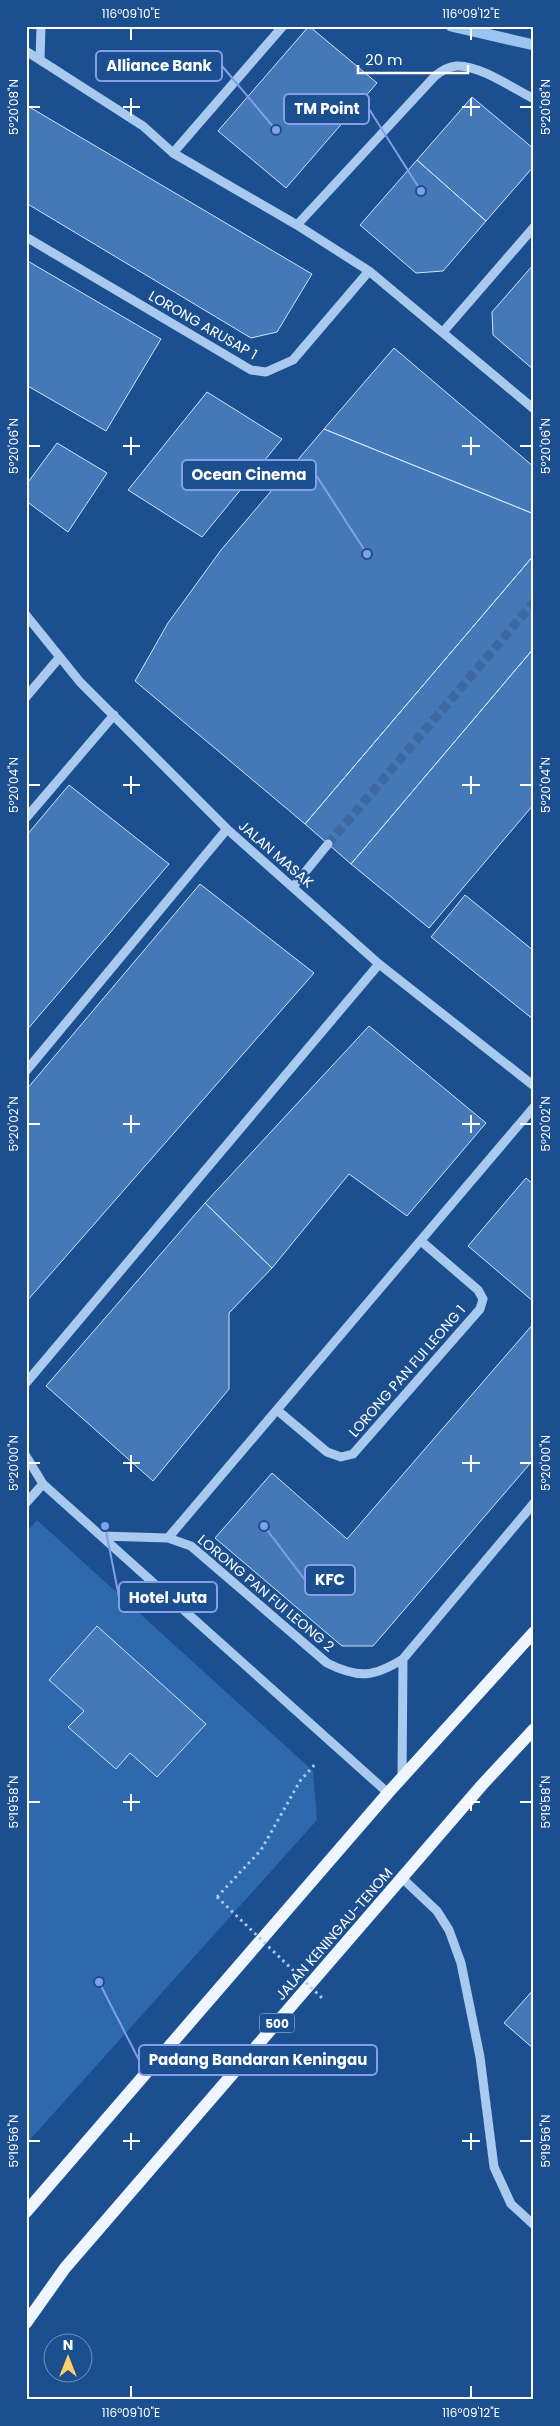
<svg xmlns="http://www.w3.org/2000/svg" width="560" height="2426" viewBox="0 0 560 2426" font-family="Poppins,sans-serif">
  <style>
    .green { fill: #2e69ad }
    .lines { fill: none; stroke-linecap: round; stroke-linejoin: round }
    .stream { stroke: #9cc4f0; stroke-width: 11 }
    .building { fill: #4478b7; stroke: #cfe3fa }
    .minor-tunnel { stroke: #3d69a0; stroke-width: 9; stroke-dasharray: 9 4.5; stroke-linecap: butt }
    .path { stroke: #a9c9ee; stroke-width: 3; stroke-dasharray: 2.5 4; stroke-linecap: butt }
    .minor { stroke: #a9c9ee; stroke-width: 9 }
    .major { stroke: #f0f6ff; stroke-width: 12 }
    .path-bridge { stroke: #a9c9ee; stroke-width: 3; stroke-dasharray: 2.5 4; stroke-linecap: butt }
    .ticks { fill: none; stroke: #fff; stroke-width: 2 }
    .labels { text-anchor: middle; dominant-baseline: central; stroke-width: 5; stroke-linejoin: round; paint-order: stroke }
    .shield { fill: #1b4f8f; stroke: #bbcadd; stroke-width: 1 }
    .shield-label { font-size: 12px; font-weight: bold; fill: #fff }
    .street-label { font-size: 14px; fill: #fff; stroke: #1b4f8f }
    .leader { fill: none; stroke: #839eea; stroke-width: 2 }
    .callout-dot { fill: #839eea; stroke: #1b4f8f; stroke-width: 2 }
    .callout { fill: #1b4f8f; stroke: #839eea; stroke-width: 2 }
    .callout-label { font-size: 15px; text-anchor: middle; font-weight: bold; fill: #fff }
    .neatline { fill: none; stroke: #fff; stroke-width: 2 }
    .ticks-label { font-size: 12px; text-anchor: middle; fill: #fff }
  </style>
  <rect width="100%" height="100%" fill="#1b4f8f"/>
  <path class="green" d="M37,1520l276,251 4,49 -291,324v-611z"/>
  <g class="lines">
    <path class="stream" d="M451,26l83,19"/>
  </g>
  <path class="building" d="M309,26l68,57 -91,105 -68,-57z
    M472,97l62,52v17l-48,55 -69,-61z
    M26,105l286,169 -35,58 -26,6 -225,-135z
    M417,160l69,61 -43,50 -27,2 -56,-48z
    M26,260l135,79 -55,92 -80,-46z
    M534,264v106l-41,-35 -1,-23z
    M394,348l140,119v47l-210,-85z
    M207,392l75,47 -80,98 -74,-47z
    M324,429l210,85v41l-229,269 -170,-143 33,-58 53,-73z
    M57,443l50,30 -39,59 -42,-31v-16z
    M534,555v93l-183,216 -46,-40z
    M534,648v156l-105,124 -78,-64z
    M69,785l100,79 -143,167v-195z
    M200,884l114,89 -288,329v-212z
    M465,895l69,56v69l-103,-83z
    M369,1026l117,97 -79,93 -58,-42 -77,94 -67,-65z
    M526,1178l8,7v117l-66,-56z
    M205,1203l67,65 -43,45v76l-76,92 -107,-95z
    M534,1323v136l-161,187h-31l-127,-108 57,-65 75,66z
    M97,1626l109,98 -49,53 -27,-24 -14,16 -48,-42 16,-16 -35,-31z
    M534,1989v60l-30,-26z"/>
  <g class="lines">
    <path class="minor-tunnel" d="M328,844l206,-242"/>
    <path class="path" d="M217,1897l44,-47 39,-69 17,-19"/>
    <path class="minor" d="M26,51l117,75 30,27 124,72 72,46 165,138
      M40,60l1,-34
      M173,153l110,-127
      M297,225l138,-149c6,-5 13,-9 21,-10 22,-2 58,23 78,33
      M26,237l225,133 15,2 27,-12 76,-89
      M443,332l91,-105
      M26,615l54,67 147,147 152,135 155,122
      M26,697l33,-39
      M26,818l88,-103
      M293,887l35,-43
      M26,1071l201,-242
      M26,1383l353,-419
      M277,1410l50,42 14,5 12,-3 127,-145 3,-10 -5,-9 -57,-49
      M26,1456l17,28 345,309
      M26,1503l17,-19
      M102,1536l66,2 23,8 136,117c32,16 47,14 76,-4l131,-156
      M168,1538l366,-431
      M402,1779l1,-120
      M402,1878l35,33 12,19 12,33 19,94 14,110 17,37 23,21"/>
    <path class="major" d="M26,2212l362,-419 146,-161
      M26,2323l39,-55 417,-483 52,-56"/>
    <path class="path-bridge" d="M217,1897l106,102"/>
  </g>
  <path class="ticks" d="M131,28v12M471,28v12M131,98v18M471,98v18M28,107h12M123,107h17M462,107h18M520,107h12M131,437v18M471,437v18M28,446h12M123,446h17M462,446h18M520,446h12M131,776v18M471,776v18M28,785h12M123,785h17M462,785h18M520,785h12M131,1115v18M471,1115v18M28,1124h12M123,1124h17M462,1124h18M520,1124h12M131,1455v17M471,1455v17M28,1463h12M123,1463h17M462,1463h18M520,1463h12M131,1794v17M471,1794v17M28,1802h12M123,1802h17M462,1802h18M520,1802h12M131,2133v17M471,2133v17M28,2141h12M123,2141h17M462,2141h18M520,2141h12M131,2386v12M471,2386v12"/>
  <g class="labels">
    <rect class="shield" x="259.5" y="2013.5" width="35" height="19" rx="4"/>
    <g class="shield-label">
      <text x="277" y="2023">500</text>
    </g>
    <g class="street-label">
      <text transform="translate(203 325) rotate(30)">LORONG ARUSAP 1</text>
      <text transform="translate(276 854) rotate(41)">JALAN MASAK</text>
      <text transform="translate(407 1371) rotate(-49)">LORONG PAN FUI LEONG 1</text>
      <text transform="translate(266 1593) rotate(40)">LORONG PAN FUI LEONG 2</text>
      <text transform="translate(334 1934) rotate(-49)">JALAN KENINGAU-TENOM</text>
    </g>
  </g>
  <path class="leader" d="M276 130L222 66M421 191L369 109M367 554L316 475M264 1526L305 1580M105 1526L119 1597M99 1982L139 2060"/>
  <g class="callout-dot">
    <circle cx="276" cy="130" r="5"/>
    <circle cx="421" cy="191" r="5"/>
    <circle cx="367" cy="554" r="5"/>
    <circle cx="264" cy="1526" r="5"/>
    <circle cx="105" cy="1526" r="5"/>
    <circle cx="99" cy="1982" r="5"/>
  </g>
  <g class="callout">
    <rect x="96" y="51" width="126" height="30" rx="5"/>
    <rect x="284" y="94" width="85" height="30" rx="5"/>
    <rect x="182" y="460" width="134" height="30" rx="5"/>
    <rect x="305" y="1565" width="50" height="30" rx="5"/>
    <rect x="119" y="1582" width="98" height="30" rx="5"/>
    <rect x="139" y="2045" width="238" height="30" rx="5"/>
  </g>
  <g class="callout-label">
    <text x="159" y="71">Alliance Bank</text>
    <text x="327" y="114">TM Point</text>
    <text x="249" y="480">Ocean Cinema</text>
    <text x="330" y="1585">KFC</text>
    <text x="168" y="1603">Hotel Juta</text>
    <text x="258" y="2065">Padang Bandaran Keningau</text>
  </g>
  <rect width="560" height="2426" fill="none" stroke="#1b4f8f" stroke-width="55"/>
  <g transform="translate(68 2358)"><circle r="24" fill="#1b4f8f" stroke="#7695bc"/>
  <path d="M0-4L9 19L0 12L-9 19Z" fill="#ffd166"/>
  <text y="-8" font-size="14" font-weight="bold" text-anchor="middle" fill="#ffffff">N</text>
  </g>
  <path d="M358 65v8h110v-8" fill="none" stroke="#ffffff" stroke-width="2.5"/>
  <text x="365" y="65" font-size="15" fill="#ffffff" stroke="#1b4f8f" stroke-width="4" paint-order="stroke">20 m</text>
  <rect x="28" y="28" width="504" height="2370" class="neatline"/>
  <g class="ticks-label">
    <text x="131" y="18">116°09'10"E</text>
    <text x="471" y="18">116°09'12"E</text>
    <text transform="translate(14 107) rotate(-90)" y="4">5°20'08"N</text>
    <text transform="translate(546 107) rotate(-90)" y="4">5°20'08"N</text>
    <text transform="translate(14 446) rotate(-90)" y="4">5°20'06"N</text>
    <text transform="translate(546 446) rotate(-90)" y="4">5°20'06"N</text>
    <text transform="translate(14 785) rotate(-90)" y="4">5°20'04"N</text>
    <text transform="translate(546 785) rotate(-90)" y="4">5°20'04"N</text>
    <text transform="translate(14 1124) rotate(-90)" y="4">5°20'02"N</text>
    <text transform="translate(546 1124) rotate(-90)" y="4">5°20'02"N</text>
    <text transform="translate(14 1463) rotate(-90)" y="4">5°20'00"N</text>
    <text transform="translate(546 1463) rotate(-90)" y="4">5°20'00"N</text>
    <text transform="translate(14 1802) rotate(-90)" y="4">5°19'58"N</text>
    <text transform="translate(546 1802) rotate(-90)" y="4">5°19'58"N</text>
    <text transform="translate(14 2141) rotate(-90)" y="4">5°19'56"N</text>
    <text transform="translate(546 2141) rotate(-90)" y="4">5°19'56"N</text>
    <text x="131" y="2417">116°09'10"E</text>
    <text x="471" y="2417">116°09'12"E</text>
  </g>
</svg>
